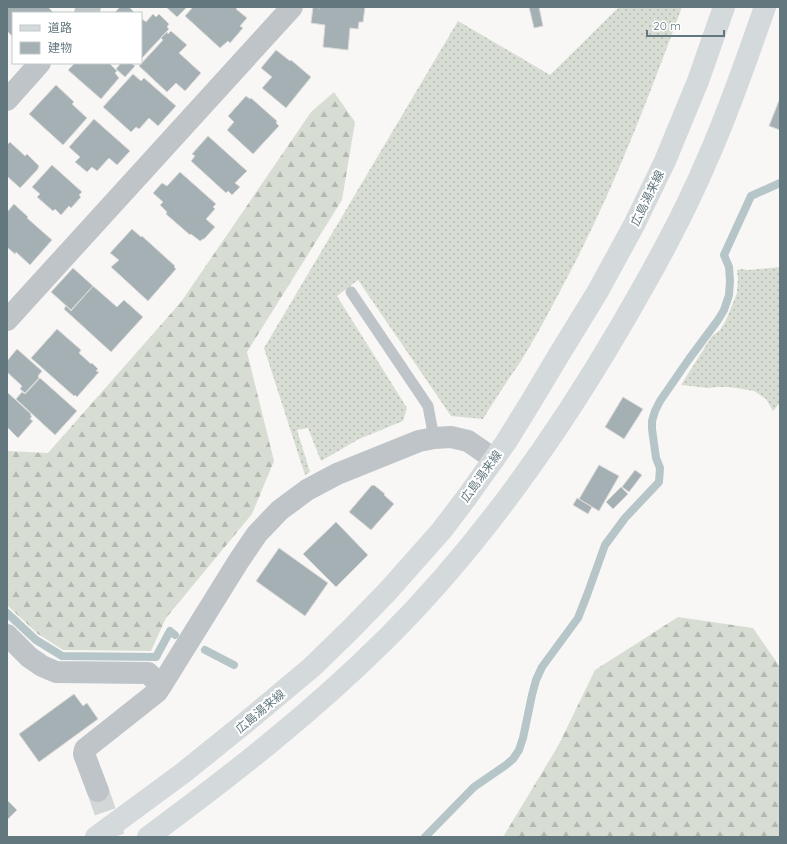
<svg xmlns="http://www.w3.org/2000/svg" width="787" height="844" viewBox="0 0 787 844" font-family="Quicksand,'Noto Sans JP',sans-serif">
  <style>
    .grass { fill: url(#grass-dots) }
    .forest { fill: url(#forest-firs) }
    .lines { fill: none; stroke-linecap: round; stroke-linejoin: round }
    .stream { stroke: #b6c5c7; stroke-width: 8 }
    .building { fill: #a5b0b4; stroke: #d9d9d7 }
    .street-tunnel { stroke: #d3d7d8; stroke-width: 22; stroke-dasharray: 22 11; stroke-linecap: butt }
    .lane { stroke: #bec4c7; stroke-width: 11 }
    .street { stroke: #bec4c7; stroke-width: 22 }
    .primary { stroke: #d4d9db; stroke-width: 22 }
    .labels { text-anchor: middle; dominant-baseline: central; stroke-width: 4; stroke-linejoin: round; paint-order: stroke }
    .street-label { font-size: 12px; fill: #63777f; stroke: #fff }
  </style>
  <defs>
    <pattern id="grass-dots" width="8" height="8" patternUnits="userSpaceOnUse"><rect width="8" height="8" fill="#d8ddd4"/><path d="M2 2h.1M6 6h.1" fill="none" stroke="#b3b8b1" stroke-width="1.8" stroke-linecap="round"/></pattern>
    <pattern id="forest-firs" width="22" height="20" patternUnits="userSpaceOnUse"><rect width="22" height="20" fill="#d8ddd4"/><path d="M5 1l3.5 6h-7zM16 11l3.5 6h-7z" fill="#b3b8b1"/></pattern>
  </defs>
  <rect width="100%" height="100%" fill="#f8f7f5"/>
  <path class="grass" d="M619,7h63c-34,92 -68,182 -114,269 -15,29 -30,57 -47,85 -13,19 -26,38 -38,58l-32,-3 -93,-136 -21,16 70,112 -4,13 -44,18 -38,22 -13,-33 -11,2 13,42 -5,3 -41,-127 194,-327 92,54z
    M780,267v136l-7,8 -7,-12 -12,-8 -24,-4h-14l-8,1 -27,-3 31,-49 8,-6 6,-10 11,-27 1,-15 -1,-8 4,-1 7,1z"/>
  <path class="forest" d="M334,92l21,30 -13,78 -95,152 27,109 -22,53 -86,104 -15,33 -88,-1 -25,-16 -31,-29v-154l41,2 133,-151 130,-190z
    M678,617l75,11 27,39v170h-277l55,-91 37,-76z"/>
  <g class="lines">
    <path class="stream" d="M7,613l29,27 26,16 94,1 14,-26 5,4
      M205,650l29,15
      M425,837l49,-50 32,-22 7,-6 6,-9 4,-12 9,-43 4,-15 6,-13 36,-49 9,-23 18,-50 20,-27 34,-36 1,-14 -4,-10 -4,-29v-8l3,-10 5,-10 29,-42 29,-39 6,-10 5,-15 1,-14 -1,-14 -5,-12 27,-59 29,-13"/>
  </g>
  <path class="building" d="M7,7h41l6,6h-41v24l-6,-6z
    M120,7h9l6,6h-21z
    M166,7h21l-10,10z
    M193,7h43l1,1 -1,1 11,9 -7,8 3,2 -13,15 -2,-2 -8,7 -35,-32z
    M313,7l7,1v-1h45l-2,15h-4l-1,7 -8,-1 -2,22 -25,-3 2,-22 -14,-2z
    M529,7h10l4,19 -9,2z
    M153,14l3,3 3,-3 10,10 -2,3 2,2 -28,30v-41l5,4z
    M171,31l16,14 -8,8 22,20 -16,18 -9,-8 -9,9 -28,-26 24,-26 -2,-2 6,-6 1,2z
    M276,50l14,11 1,-1 20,17 -25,31 -24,-20 10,-11 -11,-9z
    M75,63h34l8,8 -2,2 4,5 -18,21 -33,-29z
    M121,63h10l4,3 -10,11 -9,-8z
    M133,74l8,7 3,-3 32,28 -18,20 -9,-8 -10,11 -3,-2 -5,5 -28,-25z
    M56,85l18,17 -2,2 15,14 -24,27 -34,-31z
    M246,96l4,3 1,-1 26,23 -1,2 3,3 -26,28 -26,-24 7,-8 -6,-6z
    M780,98v32l-11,-4z
    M94,119l36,32 -13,14 -8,-7 -12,13 -5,-4 -5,5 -12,-10 5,-5 -11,-10z
    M208,136l39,35 -12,12 5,4 -8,8 -4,-4 -2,2 -35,-32 4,-5 -3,-2z
    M10,142l15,14 2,-2 12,12 -1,2v1l-18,19 -13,-12v-31z
    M52,165l30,27 -3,3 2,2 -10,11 -2,-2 -8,9 -6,-6 -2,2 -16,-14 3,-3 -8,-7z
    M180,172l36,32 -3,3 2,2 -9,10 9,8 -11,12h-1l-3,2 -9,-7 -1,1 -24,-21 1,-2 -7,-7 3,-3 -10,-9 9,-10 5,3z
    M14,204l14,13 -1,1 25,22 -22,25 -14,-13 -1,2 -7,-6 -1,1v-37z
    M132,229l9,8 1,-1 33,30 -1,1 2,2 -28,32 -37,-34 8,-7 -9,-7z
    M73,268l20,18 -22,24 -20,-18z
    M93,286l24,21 7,-7 19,17 -32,35 -47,-43 2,-3 5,5z
    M57,329l24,21 -2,3 12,11 1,-1 6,6 -2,2 3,1 -22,25 -2,-2 -1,1 -43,-38z
    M17,349l25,22 -4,5 1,2 -14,15 -5,-4 2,-3 -15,-14v-11z
    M40,378l37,33 -22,24 -39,-36 6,-7 3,2z
    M7,392l24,22 -1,1 2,1 -2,3 3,2 -15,17 -11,-11z
    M623,397l20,12 -19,30 -19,-12z
    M599,465l20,11 -20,35 -20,-12z
    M635,470l7,5 -13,17 -7,-5z
    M372,485l1,1 1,-1 11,9 -1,1 10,9 -23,26 -22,-18z
    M621,487l7,7 -15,15 -7,-7z
    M577,498l15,9 -4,7 -15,-9z
    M336,522l32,33 -32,32 -33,-33z
    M279,548l49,35 -23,33 -49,-35z
    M74,694l9,12 4,-3 11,16 -59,43 -20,-28z
    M7,800l10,10 -10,10z"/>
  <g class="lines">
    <path class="street-tunnel" d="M98,791l16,46"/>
    <path class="lane" d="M351,292l77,114 6,32"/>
    <path class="street" d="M85,13l5,-6
      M7,100l33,-37
      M7,320l285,-313
      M7,635l22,22 13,9 14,6 92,1 13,13
      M98,791l-14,-37 1,-5 72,-57 4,-6 77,-124 19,-28 23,-24 27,-20 30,-16 82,-33 15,-3 17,-1 17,4 26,18"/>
    <path class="primary" d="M96,837l87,-64 62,-50 67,-56 38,-37 37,-38 55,-62 25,-33 39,-55 26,-42 25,-42 41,-67 36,-66 31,-64 33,-80 26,-74
      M148,837c84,-62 166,-126 240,-200 91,-91 166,-197 231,-308 32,-55 63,-110 88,-169 22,-49 40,-102 58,-153"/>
  </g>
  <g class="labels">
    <g class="street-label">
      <text transform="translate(647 198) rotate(-64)">広島湯来線</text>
      <text transform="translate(481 476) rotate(-54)">広島湯来線</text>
      <text transform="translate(260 711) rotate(-40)">広島湯来線</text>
    </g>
  </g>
  <rect width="787" height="844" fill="none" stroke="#63777f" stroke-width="16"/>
  <rect x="12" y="12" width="130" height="52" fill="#ffffff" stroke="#c1c9cc"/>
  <rect x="20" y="25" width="20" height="6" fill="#d4d9db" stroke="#c1c9cc"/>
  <text x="48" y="32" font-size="12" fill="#63777f">道路</text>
  <rect x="20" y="42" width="20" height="12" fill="#a5b0b4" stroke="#c1c9cc"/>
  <text x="48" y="52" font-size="12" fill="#63777f">建物</text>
  <path d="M647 30v6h77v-6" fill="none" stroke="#63777f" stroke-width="2"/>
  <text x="653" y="30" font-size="12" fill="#63777f" stroke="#ffffff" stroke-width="3" paint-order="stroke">20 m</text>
</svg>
